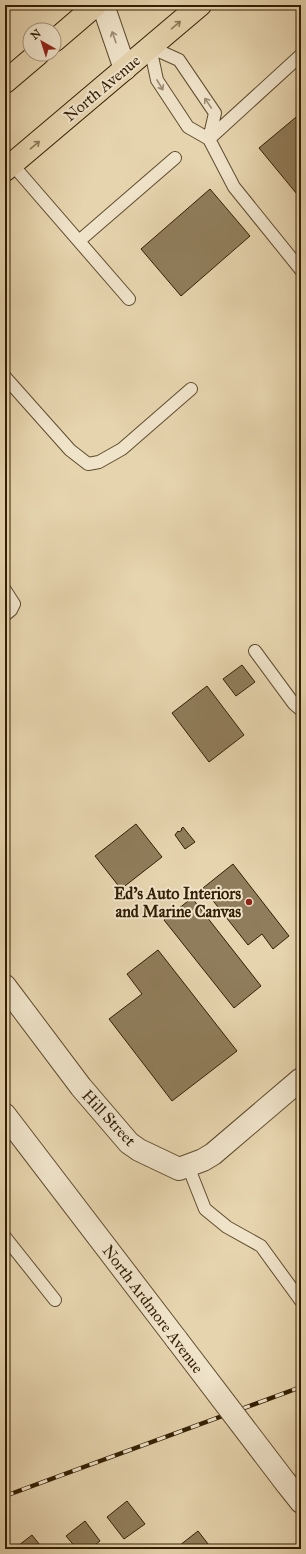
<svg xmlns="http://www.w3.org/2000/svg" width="306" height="1554" viewBox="0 0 306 1554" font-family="'IM FELL Great Primer',serif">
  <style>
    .building { fill: #907d5b; stroke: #321e02 }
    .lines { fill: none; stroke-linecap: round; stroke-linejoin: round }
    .lane-casing { stroke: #5f4c2d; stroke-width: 14 }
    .street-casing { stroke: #5f4c2d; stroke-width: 24 }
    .primary-casing { stroke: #321e02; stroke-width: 24 }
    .lane { stroke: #efe3ca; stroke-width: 12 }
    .street { stroke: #efe3ca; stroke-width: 22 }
    .primary { stroke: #e6d4ae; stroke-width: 22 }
    .rail-casing { stroke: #321e02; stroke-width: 4.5 }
    .rail { stroke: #efe3ca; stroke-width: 3; stroke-dasharray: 9; stroke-linecap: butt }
    .street-bridge-casing { stroke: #5f4c2d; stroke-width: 24; stroke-linecap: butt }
    .street-bridge { stroke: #efe3ca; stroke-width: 22 }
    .oneway { stroke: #8c7958 }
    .oneway2 { stroke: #9a8a70 }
    .poi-dot { fill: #8f2418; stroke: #efe3ca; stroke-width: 1.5 }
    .labels { text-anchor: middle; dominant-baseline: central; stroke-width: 4; stroke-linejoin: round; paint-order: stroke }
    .street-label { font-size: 16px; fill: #321e02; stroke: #efe3ca }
    .poi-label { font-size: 16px; font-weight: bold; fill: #321e02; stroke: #efe3ca; text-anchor: end }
  </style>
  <rect width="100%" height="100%" fill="#e6d4ae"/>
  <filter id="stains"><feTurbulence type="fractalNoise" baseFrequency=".005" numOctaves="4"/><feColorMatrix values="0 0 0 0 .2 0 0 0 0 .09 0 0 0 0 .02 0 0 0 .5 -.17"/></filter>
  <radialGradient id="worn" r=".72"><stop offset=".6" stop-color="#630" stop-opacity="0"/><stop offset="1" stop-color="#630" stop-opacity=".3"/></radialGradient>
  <path class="building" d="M301,113v86l-42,-51z
    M210,189l40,47 -69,60 -40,-47z
    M242,665l13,17 -19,14 -13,-17z
    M207,686l37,49 -35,27 -37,-49z
    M136,824l26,33 -41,32 -26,-33z
    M183,827l12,15 -10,7 -10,-14 3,-4 1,1 3,-2 -1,-1z
    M233,864l56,72 -16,13 -11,-15 -14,11 -45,-57z
    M192,898l69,88 -27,22 -70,-88z
    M158,950l79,101 -65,50 -63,-82 33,-25 -15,-20z
    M127,1501l18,23 -21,15 -17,-22z
    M85,1521l15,20 -10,8h-13l-11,-13z
    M198,1531l14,18h-37z
    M32,1535l11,14h-29z"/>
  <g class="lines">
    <defs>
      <path id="lane" d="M150,47l7,33 31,47 21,12 25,48 67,83
        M150,47l29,13 36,53 -6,26
        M209,139l92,-84
        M12,164l117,135
        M79,241l96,-83
        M5,377l65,73 18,14 11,-2 23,-13 69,-60
        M5,590l9,14 -3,6 -6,5
        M255,651l39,53 7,6
        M188,1166l17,43 22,18 34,19 40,55
        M5,1237l50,63"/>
      <path id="street" d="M103,5l22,64
        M5,986l76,101 48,56 10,7 40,19 24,-9 10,-6 88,-75
        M5,1115l172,225
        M286,1483l15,19"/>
      <path id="primary" d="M54,41l42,-36
        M5,82l33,-28
        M5,170l195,-165"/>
    </defs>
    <use href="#lane" class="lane-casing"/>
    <use href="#street" class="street-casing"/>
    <use href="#primary" class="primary-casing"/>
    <use href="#lane" class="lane"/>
    <use href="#street" class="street"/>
    <use href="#primary" class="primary"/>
    <defs>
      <path id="rail" d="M5,1496l296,-109"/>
    </defs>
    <use href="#rail" class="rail-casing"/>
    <use href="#rail" class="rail"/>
    <defs>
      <path id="street-bridge" d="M177,1340l109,143"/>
    </defs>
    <use href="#street-bridge" class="street-bridge-casing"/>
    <use href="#street-bridge" class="street-bridge"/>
  </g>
  <defs><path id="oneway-shaft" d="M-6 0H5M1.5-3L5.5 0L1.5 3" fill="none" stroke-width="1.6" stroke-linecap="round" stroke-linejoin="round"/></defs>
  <g class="oneway">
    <use href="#oneway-shaft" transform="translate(176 25) rotate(-40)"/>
    <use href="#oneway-shaft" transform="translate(35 145) rotate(-40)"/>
  </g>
  <g class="oneway2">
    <use href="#oneway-shaft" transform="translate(114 37) rotate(-109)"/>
    <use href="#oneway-shaft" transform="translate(160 85) rotate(59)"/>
    <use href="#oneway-shaft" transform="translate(208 103) rotate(-124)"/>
  </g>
  <circle class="poi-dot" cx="249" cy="902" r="4"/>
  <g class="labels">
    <g class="street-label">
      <text transform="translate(102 88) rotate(-40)">North Avenue</text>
      <text transform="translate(109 1118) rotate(47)">Hill Street</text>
      <text transform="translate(153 1309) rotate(53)">North Ardmore Avenue</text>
    </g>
    <g class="poi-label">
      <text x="241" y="893">Ed's Auto Interiors<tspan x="241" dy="18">and Marine Canvas</tspan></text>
    </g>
  </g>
  <rect width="306" height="1554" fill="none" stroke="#e6d4ae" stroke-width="20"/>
  <rect x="6" y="6" width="294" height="1542" fill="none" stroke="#321e02" stroke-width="2"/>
  <rect x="10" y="10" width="286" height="1534" fill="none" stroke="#321e02"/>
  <g transform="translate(42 42) rotate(321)"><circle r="19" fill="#efe3ca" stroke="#a3947a"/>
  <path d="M0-3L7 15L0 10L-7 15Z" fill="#8f2418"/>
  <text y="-6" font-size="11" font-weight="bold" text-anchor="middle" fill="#321e02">N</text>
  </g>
  <rect width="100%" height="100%" filter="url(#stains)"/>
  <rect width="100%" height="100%" fill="url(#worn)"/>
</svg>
